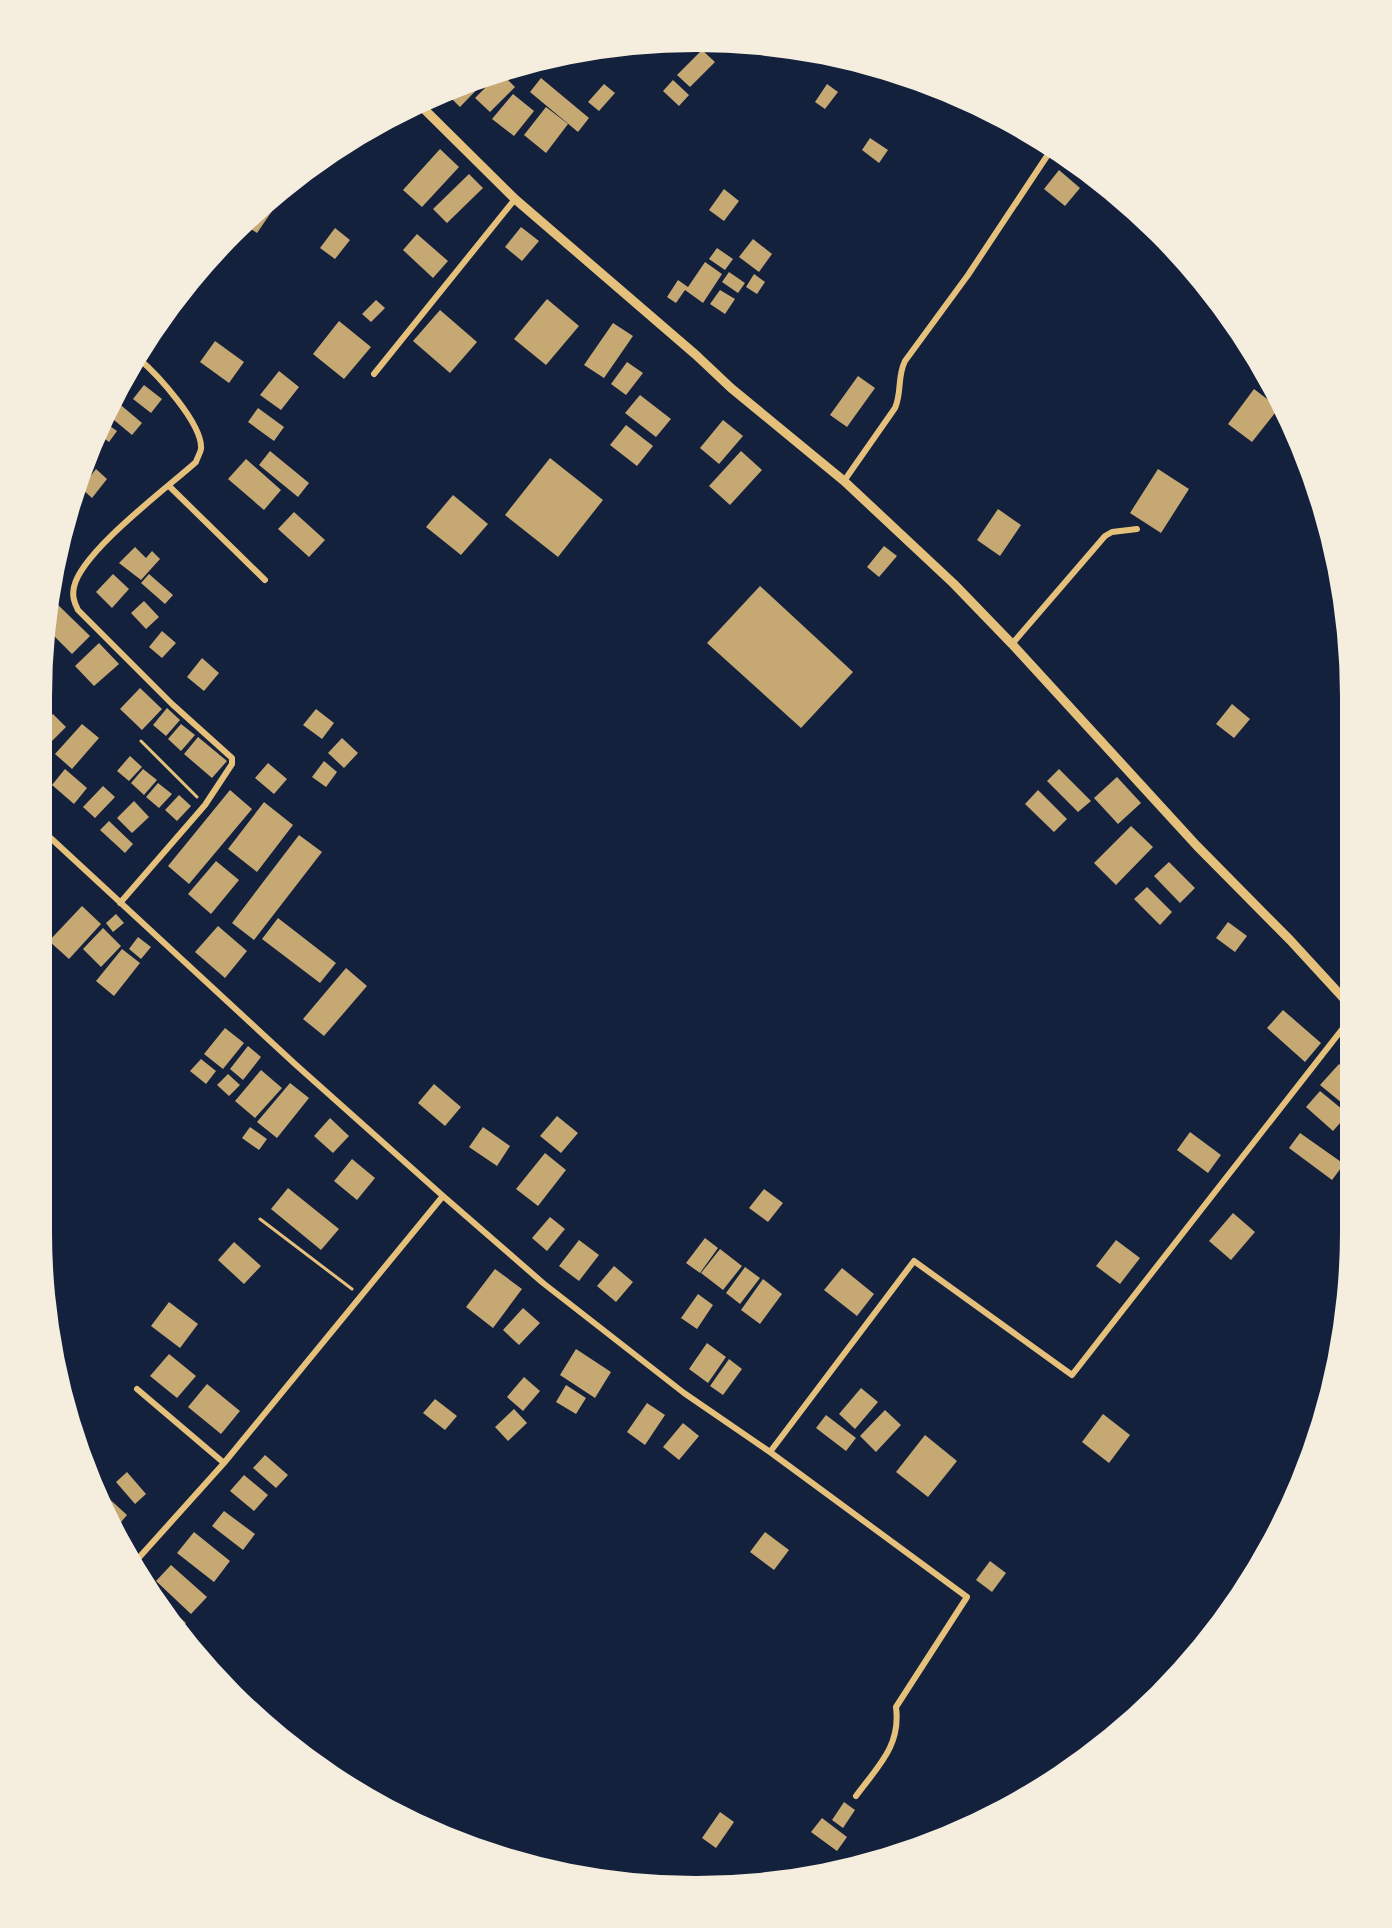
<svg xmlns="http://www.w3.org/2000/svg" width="1392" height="1928" viewBox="0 0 1392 1928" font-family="'Playfair Display',serif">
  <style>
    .building { fill: #c6a872 }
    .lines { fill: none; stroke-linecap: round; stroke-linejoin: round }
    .path { stroke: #e5c07b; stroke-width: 3 }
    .minor { stroke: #e5c07b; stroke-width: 6 }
    .tertiary { stroke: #e5c07b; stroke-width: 9 }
  </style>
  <rect width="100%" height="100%" fill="#14213d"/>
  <path class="building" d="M702,50l13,12 -25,25 -13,-12z
    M502,74l13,13 -25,25 -15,-14 22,-22z
    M541,78l48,40 -11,14 -48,-40z
    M486,80l-26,27 -13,-13z
    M673,80l16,15 -10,11 -16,-15z
    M604,84l11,9 -16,18 -11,-9z
    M827,84l11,8 -13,17 -10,-7z
    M513,94l21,17 -20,25 -22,-17z
    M546,107l22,17 -22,29 -22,-18z
    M870,138l18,12 -9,13 -17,-13z
    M440,149l19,18 -37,40 -19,-17z
    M1059,170l21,18 -15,18 -21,-17z
    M469,174l14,14 -36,35 -14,-14z
    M724,189l15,12 -15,20 -15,-11z
    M275,199l4,2 -22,32 -11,-7z
    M521,227l18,14 -17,20 -17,-14z
    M335,228l15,12 -15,19 -15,-11z
    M417,234l31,27 -15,17 -30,-28z
    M753,239l19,15 -13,18 -20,-15z
    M223,247l3,3 -26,32 -6,-4 11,-13z
    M717,248l16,11 -8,11 -16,-11z
    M705,262l17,12 -19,29 -18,-13 -9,13 -9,-6 11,-17 10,7z
    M729,272l16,11 -7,10 -16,-11z
    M754,274l11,8 -8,12 -11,-7z
    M720,290l15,9 -10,15 -15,-10z
    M547,299l32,27 -33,39 -32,-26z
    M376,300l9,8 -14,14 -9,-8z
    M440,310l37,32 -27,31 -37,-32z
    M339,321l32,26 -27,32 -31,-25z
    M613,323l20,13 -29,42 -20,-13z
    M215,341l29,21 -15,21 -29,-21z
    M627,362l16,11 -17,22 -15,-11z
    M279,371l20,16 -18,23 -21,-15z
    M858,376l17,12 -28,39 -17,-12z
    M144,385l18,14 -11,14 -18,-14z
    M1254,389l25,19 -27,34 -24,-18z
    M640,395l31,24 -15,18 -31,-24z
    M116,401l26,22 -10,12 -24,-20z
    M258,408l26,19 -10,14 -26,-19z
    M723,420l20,16 -24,28 -19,-16z
    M104,422l13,9 -8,11 -11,-8z
    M626,425l27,21 -16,20 -27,-21z
    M93,443l8,6 -10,14 -4,-3z
    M270,451l39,32 -11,14 -39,-32z
    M741,451l21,19 -32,35 -21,-19z
    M550,458l53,42 -45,57 -53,-42z
    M246,459l35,31 -17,20 -36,-31z
    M96,469l11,10 -15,19 -11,-10z
    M1158,469l31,20 -28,44 -31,-20z
    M453,495l35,29 -27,31 -35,-28z
    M998,509l23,16 -21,31 -23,-16z
    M294,512l31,28 -16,17 -31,-28z
    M884,546l13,10 -18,21 -12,-10z
    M135,547l11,11 6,-7 8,8 -19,21 -22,-17z
    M113,574l16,15 -17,19 -16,-16z
    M149,574l24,21 -8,9 -24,-21z
    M760,586l93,86 -52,56 -94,-85z
    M54,601l36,35 -18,18 -22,-22z
    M144,601l15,16 -13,12 -15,-16z
    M162,631l14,12 -14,15 -13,-11z
    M99,643l20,21 -25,22 -19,-20z
    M202,658l17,15 -15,18 -17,-14z
    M140,688l22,21 -20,21 -22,-21z
    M1232,704l18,15 -16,19 -18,-14z
    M167,708l13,12 -14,16 -13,-11z
    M316,709l18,14 -12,16 -19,-14z
    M53,714l13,13 -24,24v-26z
    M82,724l17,14 -27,31 -17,-15z
    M181,724l14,11 -14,16 -13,-12z
    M198,737l29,24 -15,17 -28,-24z
    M342,738l16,15 -14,15 -16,-15z
    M130,756l12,11 -13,14 -12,-10z
    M324,761l13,11 -11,15 -14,-10z
    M268,763l19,16 -13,15 -19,-16z
    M65,769l22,19 -13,16 -22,-19z
    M143,769l14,11 -13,15 -13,-12z
    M1059,769l32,32 -13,11 -31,-31z
    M1117,777l24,26 -23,21 -24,-26z
    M158,783l14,11 -13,14 -13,-11z
    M103,786l12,11 -20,21 -12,-11z
    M230,790l22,19 -63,75 -21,-18z
    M1038,790l29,29 -13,13 -29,-28z
    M179,795l12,11 -14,15 -12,-11z
    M134,801l15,16 -17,16 -15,-15z
    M264,802l29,23 -36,47 -29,-23z
    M109,821l24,23 -8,9 -25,-23z
    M1131,826l22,21 -37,38 -22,-22z
    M299,835l23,17 -68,88 -22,-17z
    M216,861l23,19 -28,34 -23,-20z
    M1169,862l26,26 -15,15 -26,-27z
    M1147,887l25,25 -12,13 -26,-26z
    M82,906l19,18 -32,35 -20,-18z
    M116,914l8,9 -11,9 -7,-9z
    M278,918l58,45 -16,20 -58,-44z
    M1228,922l19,14 -12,16 -19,-14z
    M218,926l29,25 -22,27 -30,-26z
    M103,928l18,18 -20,21 -18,-18z
    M138,937l13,10 -10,12 -12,-10z
    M122,949l18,14 -26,33 -18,-15z
    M346,968l21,18 -43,50 -21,-17z
    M1283,1010l38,33 -16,19 -38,-34z
    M225,1028l19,15 -21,26 -19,-15z
    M248,1046l13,11 -18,23 -13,-11z
    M201,1059l15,12 -10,13 -16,-13z
    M1339,1064l8,7 1,37 -28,-23z
    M261,1070l21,18 -27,30 -20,-17z
    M228,1074l12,11 -11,11 -12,-11z
    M290,1083l19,15 -32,40 -20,-16z
    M434,1084l27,23 -16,19 -27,-23z
    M1320,1091l28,23 -15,17 -27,-24z
    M557,1116l21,17 -17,20 -21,-17z
    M330,1118l19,18 -16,17 -19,-17z
    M250,1127l17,12 -8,11 -17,-12z
    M483,1127l27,19 -13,20 -28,-19z
    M1190,1132l31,23 -13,18 -31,-23z
    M1300,1133l44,31 -12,16 -43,-32z
    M545,1153l21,17 -28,36 -22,-17z
    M352,1159l23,19 -18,22 -23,-19z
    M288,1188l51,41 -18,21 -50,-41z
    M764,1189l19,14 -15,19 -19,-14z
    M1233,1213l22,19 -24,28 -22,-19z
    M550,1217l15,12 -18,22 -15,-13z
    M705,1238l13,10 -18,25 -14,-10z
    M579,1240l20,15 -20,26 -20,-15z
    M1116,1240l24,18 -20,26 -24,-18z
    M234,1242l27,24 -17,18 -26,-24z
    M720,1249l22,17 -19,24 -22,-17z
    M614,1266l19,16 -17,20 -19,-16z
    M745,1267l15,11 -20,26 -14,-11z
    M842,1268l32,26 -17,22 -33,-26z
    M495,1269l27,20 -29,39 -27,-21z
    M763,1279l19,15 -22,30 -19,-14z
    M698,1294l15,11 -16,24 -16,-11z
    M169,1302l29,22 -18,24 -29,-22z
    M523,1308l17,15 -21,22 -16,-15z
    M707,1343l19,14 -18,26 -19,-14z
    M576,1349l35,23 -16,26 -35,-23z
    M169,1354l27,22 -19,22 -27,-22z
    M729,1359l13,10 -19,26 -13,-9z
    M524,1377l16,14 -17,20 -16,-14z
    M207,1384l33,27 -19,23 -33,-27z
    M566,1385l20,13 -10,16 -20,-12z
    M861,1388l17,14 -23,27 -16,-15z
    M435,1399l22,17 -12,14 -22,-17z
    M647,1403l18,12 -20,30 -18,-13z
    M514,1409l13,14 -19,18 -13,-14z
    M885,1410l16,15 -25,27 -16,-16z
    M1103,1414l27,21 -21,28 -27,-21z
    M826,1415l30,23 -10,13 -30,-23z
    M683,1423l16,13 -20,24 -16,-13z
    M925,1435l32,26 -29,36 -32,-25z
    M265,1455l23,20 -12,13 -23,-20z
    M127,1472l19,22 -11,10 -19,-22z
    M244,1475l24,20 -14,16 -24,-20z
    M93,1484l34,31 -11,13z
    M224,1511l31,23 -12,16 -31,-24z
    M194,1532l36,29 -16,21 -37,-29z
    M765,1532l24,18 -15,20 -24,-18z
    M990,1561l16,12 -14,19 -16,-12z
    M171,1565l36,32 -16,17 -35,-33z
    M149,1590l37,33 -5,5 -29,-33z
    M844,1802l11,8 -12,18 -11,-8z
    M720,1812l14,10 -18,26 -14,-10z
    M822,1818l25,19 -10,14 -26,-19z"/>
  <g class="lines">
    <path class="path" d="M141,741l56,56
      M260,1219l92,70"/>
    <path class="minor" d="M374,374l141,-175
      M844,481l51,-73c7,-16 2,-31 10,-47l63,-86 83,-125
      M169,486l96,94
      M1012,644l93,-108 7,-4 25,-3
      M42,830l253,234 148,132 100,87 141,110 86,59 144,-191 158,114 275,-352
      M120,903l85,-98 27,-41v-6l-60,-54 -94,-94c-4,-8 -6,-14 -4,-23 7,-35 93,-99 122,-125 1,-4 4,-8 5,-13 2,-25 -44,-75 -63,-91
      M137,1389l87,74
      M770,1452l197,145 -71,110c5,39 -18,59 -40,89
      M135,1562l89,-99 219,-267"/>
    <path class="tertiary" d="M420,105l95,94 181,156 35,33 113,93 110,103 58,60 185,202 93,94 57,62"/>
  </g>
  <path d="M0 0H1392V1928H0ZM696 52H696A644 644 0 0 1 1340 696V1232A644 644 0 0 1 696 1876H696A644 644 0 0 1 52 1232V696A644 644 0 0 1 696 52Z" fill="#f5edde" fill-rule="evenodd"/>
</svg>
